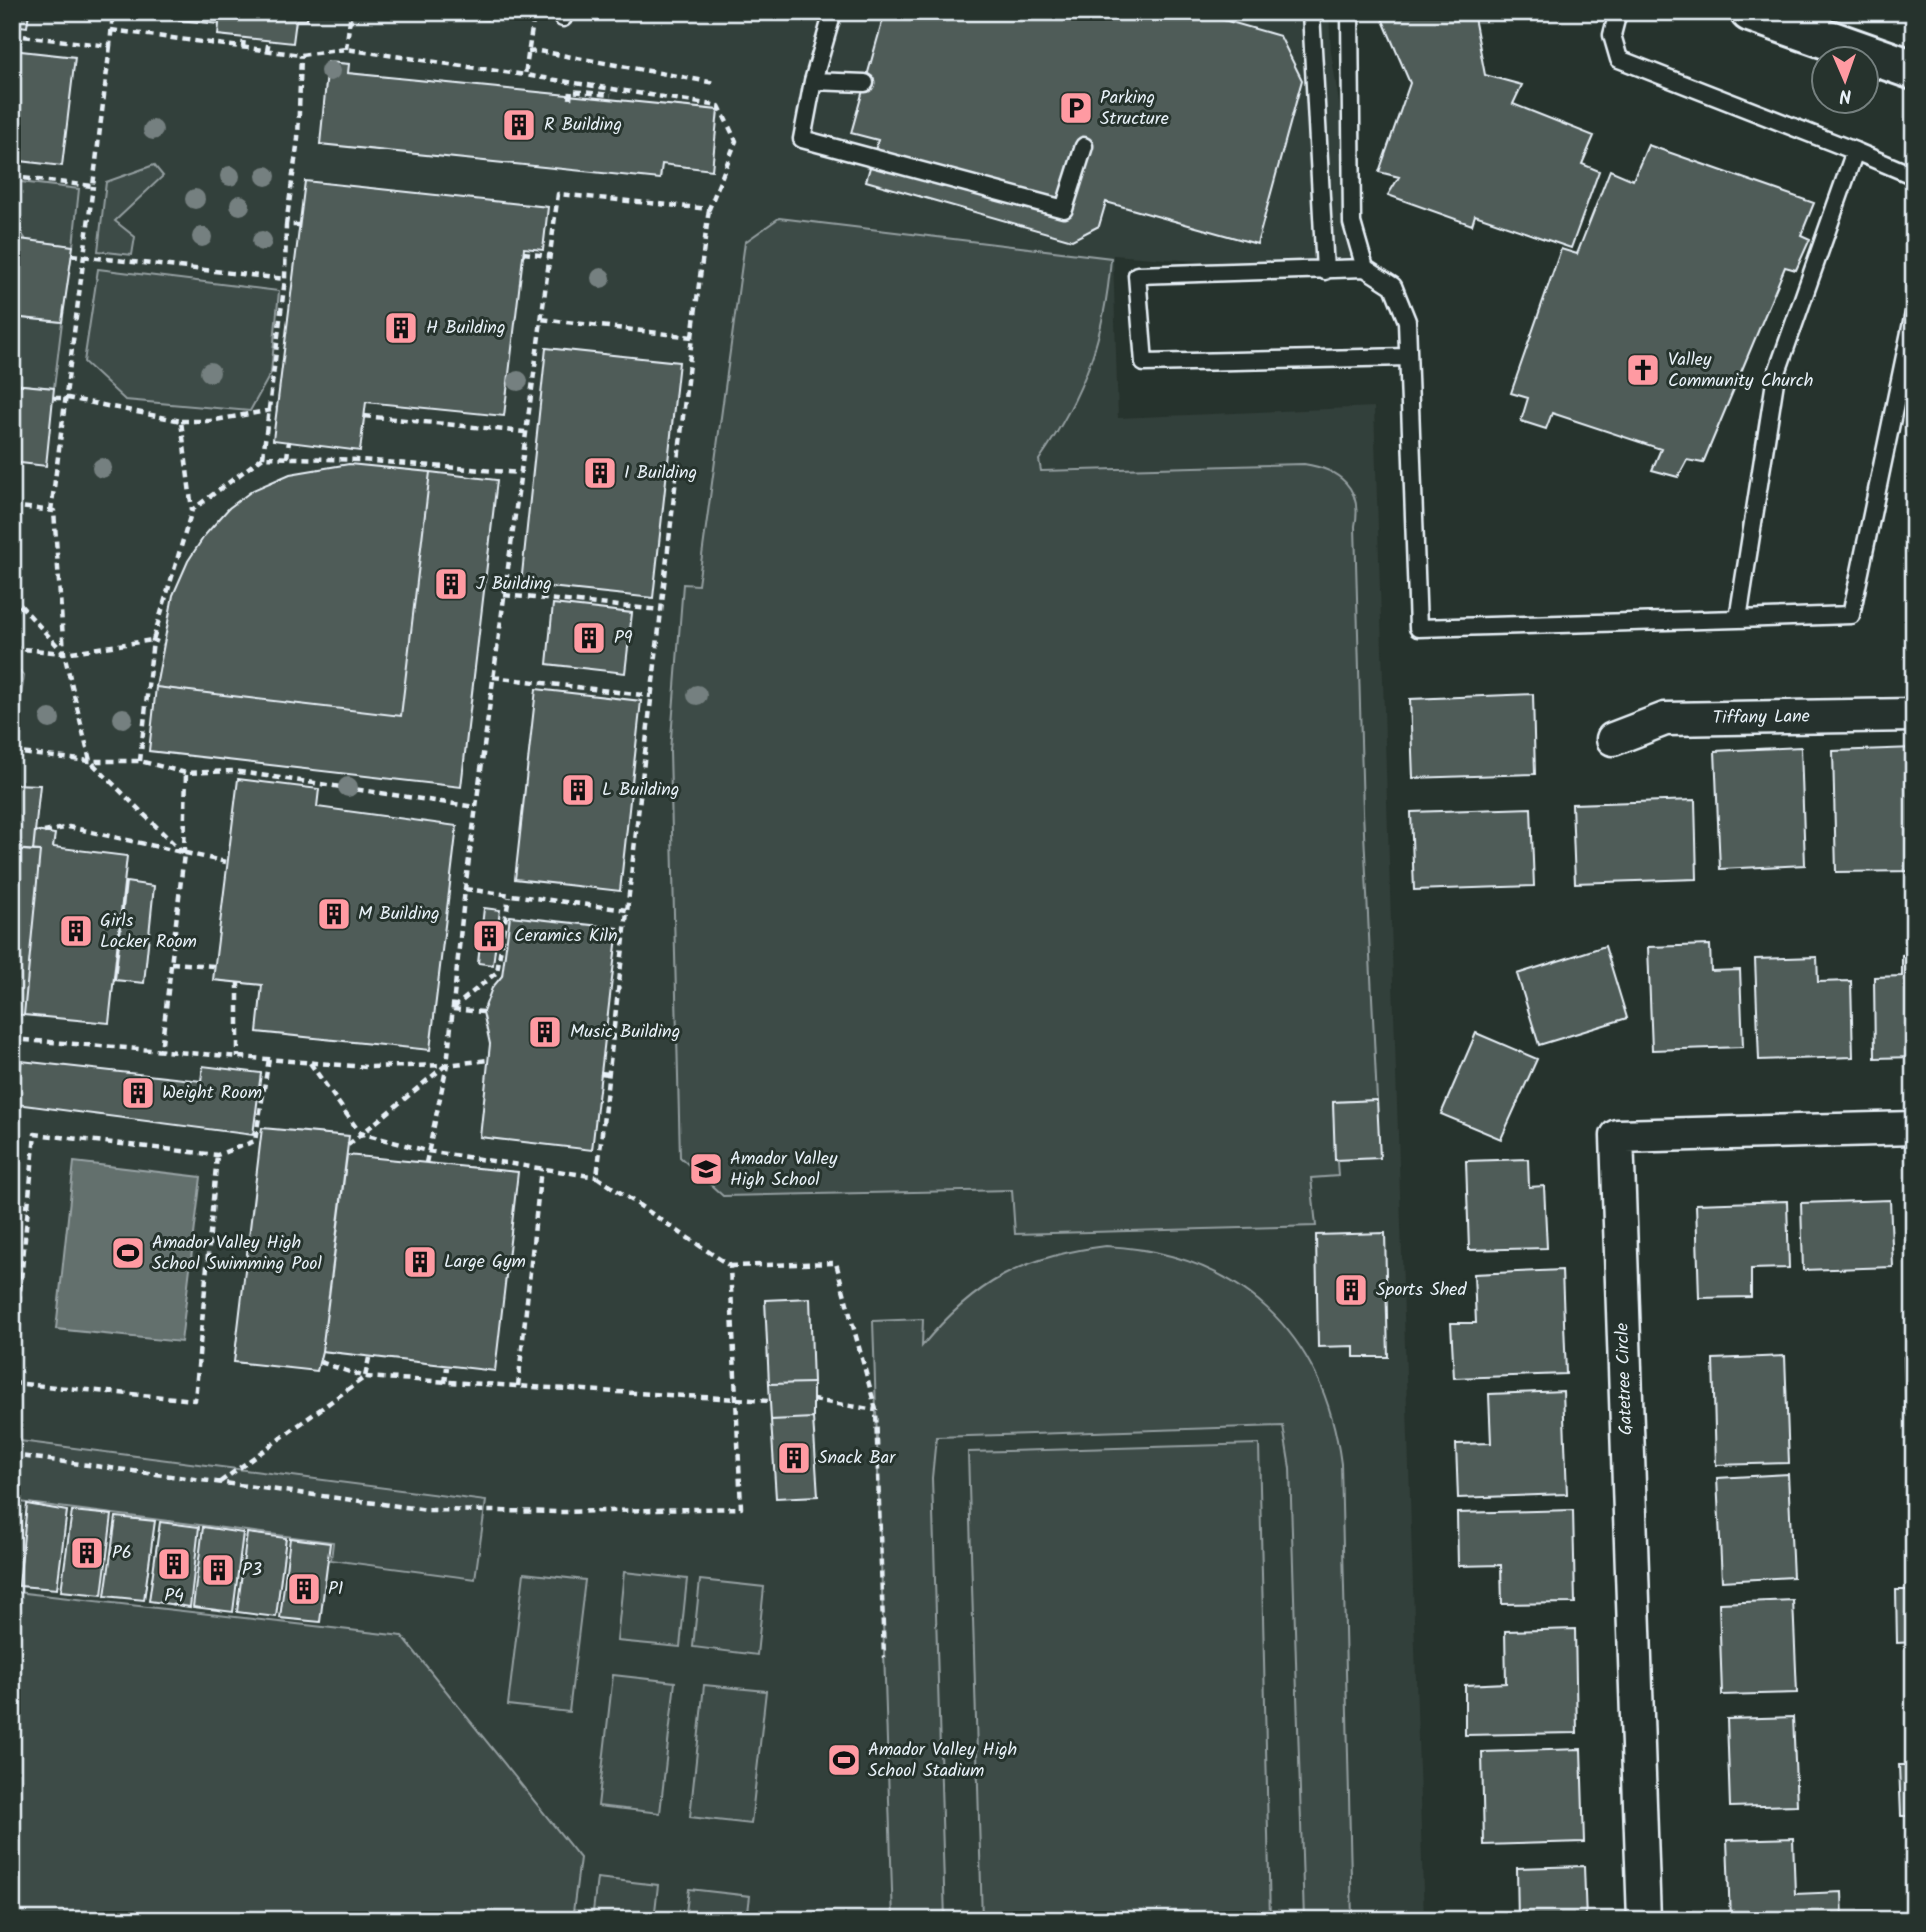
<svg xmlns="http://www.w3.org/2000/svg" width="1926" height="1932" viewBox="0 0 1926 1932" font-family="Kalam,sans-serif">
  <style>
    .built { fill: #333f3a }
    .green { fill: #3e4b47; stroke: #939ea0; stroke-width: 2 }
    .water { fill: #636f6d; stroke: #98a3a5; stroke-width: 2 }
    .building { fill: #505c59; stroke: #e8f1f8; stroke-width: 2 }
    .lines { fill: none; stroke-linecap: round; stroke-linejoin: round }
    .service-casing { stroke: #e8f1f8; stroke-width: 21 }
    .minor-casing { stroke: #e8f1f8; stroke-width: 37 }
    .secondary-casing { stroke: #e8f1f8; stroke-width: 44 }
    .path { stroke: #e8f1f8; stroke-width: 4.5; stroke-dasharray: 7 5; stroke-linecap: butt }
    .service { stroke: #26332d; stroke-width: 16 }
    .minor { stroke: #26332d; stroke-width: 32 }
    .secondary { stroke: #26332d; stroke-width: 38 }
    .tree { fill: #758080 }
    .labels { text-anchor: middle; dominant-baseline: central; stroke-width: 6; stroke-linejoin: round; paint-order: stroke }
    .poi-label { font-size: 18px; fill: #e8f1f8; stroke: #26332d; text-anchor: start }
    .street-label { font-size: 18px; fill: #e8f1f8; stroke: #26332d }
  </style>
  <rect width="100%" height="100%" fill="#26332d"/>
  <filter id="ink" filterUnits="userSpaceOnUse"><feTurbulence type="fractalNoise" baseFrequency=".0143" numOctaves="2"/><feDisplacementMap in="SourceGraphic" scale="14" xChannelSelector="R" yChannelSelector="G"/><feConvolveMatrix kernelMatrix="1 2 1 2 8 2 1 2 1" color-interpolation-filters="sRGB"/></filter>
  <g filter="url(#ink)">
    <path class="built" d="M12,12h1317l2,40 34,216 -40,3 -212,-16 5,163 256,-11 50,1513h-1412z"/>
    <path class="green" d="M154,165l9,11 -48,45 20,16 -3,18 -34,-4 8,-69z
      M12,181l67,8 -6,57 -47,-6 -14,-22z
      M779,218l332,40c-6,79 -27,137 -72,202l2,11 263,-7c35,5 59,24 51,62l8,286 14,288 -44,2 5,74 -27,2 5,48 -301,8 -3,-44 -289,6 -43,-39 -10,-406 13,-167 15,1 47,-343z
      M98,269l181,22 -8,82 -21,38 -125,-11 -41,-38z
      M12,317l50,5 -8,66 -42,-4z
      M12,662l12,14 -9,59h-3z
      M1106,1246c133,7 218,86 235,218l11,456h-48l-14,-452 -7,-42 -347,11 -4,41 13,442h-52l-20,-599 50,-2 -1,27c53,-64 101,-90 184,-100z
      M12,1440l474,61 -11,78 -144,-19 2,-18 -321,-41z
      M1259,1444l11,476h-288l-14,-468z
      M624,1572l63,7 -7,68 -63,-6z
      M524,1573l61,7 -16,132 -61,-7z
      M700,1580l64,7 -7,68 -64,-8z
      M16,1592l386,44 178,222 -8,62h-560v-297z
      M613,1675l62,7 -15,131 -62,-7z
      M704,1685l62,6 -15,133 -61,-7z
      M597,1878l61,7 -4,35h-62z
      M689,1889l61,7 -3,24h-62z"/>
    <path class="water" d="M74,1162l127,15 -20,165 -125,-13z"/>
    <path class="building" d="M12,12h17l-2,15 -15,-2z
      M129,12h179l-1,8h-11l-3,23 -75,-8 1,-11 -91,-9z
      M408,12h80l-1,8z
      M885,12h311l84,24 22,44 -45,164 -151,-42 -7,24 -27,14 -206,-59 12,-41 -27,-7z
      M1448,12h25l12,63 37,10 -9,19 81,32 -12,28 17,7 -28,77 -96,-33 -3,10 -84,-30 11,-18 -20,-5 31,-89 -28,-65z
      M12,50l63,7 -13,109 -50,-6z
      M328,62l21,2 -1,9 370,37 -6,60 -50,-6 -2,15 -340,-35z
      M1648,145l166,58 -13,32 9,4 -14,31 -11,-3 -82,196 -16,-3 -9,17 -26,-7 9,-21 -109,-36 -6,16 -25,-8 7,-23 -17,-5 50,-144 16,5 33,-84 23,10z
      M305,181l243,26 -5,43 -19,-2 -20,168 -138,-14 -6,49 -87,-11z
      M12,238l61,8 -11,76 -50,-5z
      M546,348l133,14 -26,236 -132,-14z
      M12,384l42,4 -8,78 -34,-4z
      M349,464l81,8 -29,244 -245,-29 17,-92 15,-34 17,-26 24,-27 24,-18 37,-16z
      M430,472l67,8 -36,307 -312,-36 7,-64 245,29z
      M553,604l79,9 -7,60 -78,-9z
      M536,689l105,12 -21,190 -105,-12z
      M1533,694l2,80 -122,4 -3,-79z
      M1801,747l4,118 -85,4 -5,-118z
      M1914,748v123l-78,1 -3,-121z
      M238,779l81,10 -2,18 140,19 -27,224 -173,-18 5,-47 -49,-5z
      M12,784l28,1 -7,66 -21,-2z
      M1695,800l2,79 -122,4 -3,-79z
      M1531,808l3,78 -120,4 -3,-78z
      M35,831l20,3 -2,13 74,9 -18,167 -85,-8 16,-164h-7z
      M12,849l28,2 -16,164 -12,-1z
      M126,882l28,4 -10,97 -29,-3z
      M484,908l16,2 -7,55 -15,-2z
      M510,916l108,12 -26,222 -112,-13 10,-93 -7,-32 9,-24 10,-12z
      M1710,945l1,26 29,-1 3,77 -91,3 -4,-103z
      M1605,946l22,72 -88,27 -22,-71z
      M1914,954v103l-39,1 -1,-81 28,-1v-21z
      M1817,957l1,25 33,-1 2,76 -94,3 -4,-101z
      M1476,1033l61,26 -36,80 -60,-25z
      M21,1061l180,20 2,-15 58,7 -8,62 -237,-31z
      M1377,1100l3,58 -45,2 -2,-58z
      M262,1128l87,8 -27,215 -5,20 -83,-9z
      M347,1155l171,17 -23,199 -173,-20z
      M1528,1159l1,28 15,-1 3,62 -78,2 -3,-89z
      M1911,1195h3v68z
      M1890,1200l3,67 -90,3 -2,-67z
      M1787,1201l2,67 -38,1v28l-52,1 -3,-94z
      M1385,1233l3,124h-34v-11l-36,1 -2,-112z
      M1562,1270l4,104 -112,4 -3,-55h25l-2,-49z
      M810,1298l3,85 -44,1 -4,-84z
      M1785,1356l4,107 -73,2 -3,-106z
      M1904,1357h10v52l-8,1z
      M813,1383v35l-42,2 -2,-36z
      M1563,1391l4,103 -109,4 -2,-54 35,-1 -2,-49z
      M813,1418l5,78 -42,2 -5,-78z
      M1788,1474l5,103 -71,4 -5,-103z
      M27,1504l40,7 -10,78 -38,-3z
      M1573,1510l2,93 -73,1 -1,-39 -43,1 -1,-53z
      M72,1511l40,4 -10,80 -41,-4z
      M116,1517l39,4 -11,79 -39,-4z
      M160,1522l39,5 -9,80 -41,-6z
      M203,1527l40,6 -10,79 -40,-5z
      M247,1533l39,5 -10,79 -39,-5z
      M290,1538l40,5 -10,79 -40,-4z
      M1896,1590h18v52l-17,1z
      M1793,1600l4,93 -75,2 -3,-92z
      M1575,1629l2,104 -112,2v-50l41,-2 -1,-52z
      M1793,1717l4,88 -67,2 -3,-88z
      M1581,1749l3,93 -100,3 -2,-93z
      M1899,1765h15v51h-13z
      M1793,1838l2,56 47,-2 1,28h-113l-3,-80z
      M1584,1866l2,54h-68l-1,-52z"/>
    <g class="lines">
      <defs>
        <path id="service" d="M833,12l-20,69 -11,58 262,70 20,-63
          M1311,12l14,259
          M1350,12l2,211 13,45 28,18 14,35 11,307 320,-9
          M1618,12l-6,23 7,24 236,92 -79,224 -38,244 113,-4 63,-302
          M563,18l1,-6
          M813,81l52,2
          M1855,151l59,25
          M1365,268l-228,7 7,88 264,-6"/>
        <g id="minor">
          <path id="s1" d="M1613,739l52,-20 249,-4"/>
          <path d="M1644,1920l-27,-784 297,-8"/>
        </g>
        <path id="secondary" d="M1750,12l164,58"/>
      </defs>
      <use href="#service" class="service-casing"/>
      <use href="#minor" class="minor-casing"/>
      <use href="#secondary" class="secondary-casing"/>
      <path class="path" d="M111,30l190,25 45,-6 179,26 9,-60
        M12,35l98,11 3,-34
        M243,48l1,-11
        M346,49l5,-37
        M267,51l2,-11
        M528,52l11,-1 176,32
        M570,99l1,-8 40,4
        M12,177l81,9 17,-140
        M286,225l12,-86 3,-84
        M12,231l5,8
        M523,253l26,3
        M71,255l214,24
        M692,337l17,-128
        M54,398h14l113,23 11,89 71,-53 97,3 159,13
        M364,416l161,16
        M181,421h29l67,-12
        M263,457l22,-178 1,-54h14
        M287,458l2,-17
        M12,506l42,5 10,142 89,-13 39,-130
        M51,511l42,-325
        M504,595l157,15
        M12,596l52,57 26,108 94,93 -23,197
        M12,648l51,5
        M493,677l158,19
        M12,752l78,9h50l46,12 47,-2 242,36
        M140,761l13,-121 10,4
        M44,832l25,-5 157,35
        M184,854l2,-81
        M465,889l162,21
        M171,963l44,3
        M238,982v75
        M453,1008l44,-36 12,-75
        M453,1009l30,3
        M12,1039l355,28 80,-2 41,-5
        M310,1063l50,70 67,18 170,26
        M600,1073l9,1
        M348,1145l98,-80
        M426,1163l21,-98 18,-176 93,-695 151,15 27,-68 -17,-35 -194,-31
        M12,1205l16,1
        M730,1266l106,-3 40,147 8,248
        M320,1362l45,15 405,24
        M12,1374l23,-240 182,21 38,-14 14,-82
        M12,1383l183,17 22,-245
        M445,1383l2,-16
        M518,1386l23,-218
        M813,1400l63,10
        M12,1455l416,55 134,2 179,-4 -11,-242 -133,-89 95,-840 -151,-18
        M220,1482l145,-105 4,-19"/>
      <use href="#service" class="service"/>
      <use href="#minor" class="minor"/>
      <use href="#secondary" class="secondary"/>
    </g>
    <g class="tree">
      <circle cx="330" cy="71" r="10"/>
      <circle cx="153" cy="130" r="10"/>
      <circle cx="230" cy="176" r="10"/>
      <circle cx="266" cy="176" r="10"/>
      <circle cx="195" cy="199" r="10"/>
      <circle cx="240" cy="205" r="10"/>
      <circle cx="202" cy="237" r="10"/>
      <circle cx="262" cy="241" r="10"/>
      <circle cx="601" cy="278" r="10"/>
      <circle cx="210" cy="372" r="10"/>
      <circle cx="518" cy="381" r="10"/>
      <circle cx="102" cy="468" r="10"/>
      <circle cx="697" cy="695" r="10"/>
      <circle cx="123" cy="718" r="10"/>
      <circle cx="50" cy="719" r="10"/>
      <circle cx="348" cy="787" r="10"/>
    </g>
  </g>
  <defs>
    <symbol id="parking-square" viewBox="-11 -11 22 22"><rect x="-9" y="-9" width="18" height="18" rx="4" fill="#ff9aa2" stroke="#26332d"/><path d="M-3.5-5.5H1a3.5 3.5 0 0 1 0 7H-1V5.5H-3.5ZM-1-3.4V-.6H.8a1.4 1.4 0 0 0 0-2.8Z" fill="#111"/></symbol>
    <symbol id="building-square" viewBox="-11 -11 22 22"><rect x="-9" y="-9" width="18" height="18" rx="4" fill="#ff9aa2" stroke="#26332d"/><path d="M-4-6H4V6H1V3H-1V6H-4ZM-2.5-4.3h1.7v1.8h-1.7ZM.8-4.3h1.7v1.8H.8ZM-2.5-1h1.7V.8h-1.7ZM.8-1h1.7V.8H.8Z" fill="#111"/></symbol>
    <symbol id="church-square" viewBox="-11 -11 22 22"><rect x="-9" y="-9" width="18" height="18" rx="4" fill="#ff9aa2" stroke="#26332d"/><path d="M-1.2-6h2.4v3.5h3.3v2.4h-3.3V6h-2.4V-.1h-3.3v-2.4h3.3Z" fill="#111"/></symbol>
    <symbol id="school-square" viewBox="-11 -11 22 22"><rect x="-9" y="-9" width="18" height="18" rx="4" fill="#ff9aa2" stroke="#26332d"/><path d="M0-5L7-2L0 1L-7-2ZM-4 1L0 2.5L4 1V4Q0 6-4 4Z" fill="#111"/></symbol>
    <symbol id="stadium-square" viewBox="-11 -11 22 22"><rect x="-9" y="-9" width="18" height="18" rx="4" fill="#ff9aa2" stroke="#26332d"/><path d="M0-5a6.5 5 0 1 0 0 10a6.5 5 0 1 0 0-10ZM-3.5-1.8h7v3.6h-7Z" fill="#111"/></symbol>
  </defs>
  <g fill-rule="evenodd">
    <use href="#parking-square" x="1057" y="89" width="38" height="38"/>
    <use href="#building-square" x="500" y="106" width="38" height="38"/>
    <use href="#building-square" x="382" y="309" width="38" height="38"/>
    <use href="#church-square" x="1624" y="351" width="38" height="38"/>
    <use href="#building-square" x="581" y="454" width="38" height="38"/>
    <use href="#building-square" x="432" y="565" width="38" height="38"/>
    <use href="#building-square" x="570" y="619" width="38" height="38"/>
    <use href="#building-square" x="559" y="771" width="38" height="38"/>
    <use href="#building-square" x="315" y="895" width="38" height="38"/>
    <use href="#building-square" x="57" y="912" width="38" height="38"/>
    <use href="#building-square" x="470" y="917" width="38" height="38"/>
    <use href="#building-square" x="526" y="1013" width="38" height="38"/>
    <use href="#building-square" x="119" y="1074" width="38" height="38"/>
    <use href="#school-square" x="687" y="1150" width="38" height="38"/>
    <use href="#stadium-square" x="109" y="1234" width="38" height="38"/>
    <use href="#building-square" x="401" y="1243" width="38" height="38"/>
    <use href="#building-square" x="1332" y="1271" width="38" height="38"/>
    <use href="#building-square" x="775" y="1439" width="38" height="38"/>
    <use href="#building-square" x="68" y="1534" width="38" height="38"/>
    <use href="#building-square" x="155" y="1545" width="38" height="38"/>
    <use href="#building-square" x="199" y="1551" width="38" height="38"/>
    <use href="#building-square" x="285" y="1570" width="38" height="38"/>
    <use href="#stadium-square" x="825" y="1741" width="38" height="38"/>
  </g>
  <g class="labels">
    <g class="poi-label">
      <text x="1100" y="98">Parking<tspan x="1100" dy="21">Structure</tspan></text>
      <text x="544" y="125">R Building</text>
      <text x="426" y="328">H Building</text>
      <text x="1668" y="360">Valley<tspan x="1668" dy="21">Community Church</tspan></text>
      <text x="624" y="473">I Building</text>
      <text x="476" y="584">J Building</text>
      <text x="614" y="638">P9</text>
      <text x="602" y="790">L Building</text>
      <text x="358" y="914">M Building</text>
      <text x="100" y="921">Girls<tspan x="100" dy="21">Locker Room</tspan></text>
      <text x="514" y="936">Ceramics Kiln</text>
      <text x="570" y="1032">Music Building</text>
      <text x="162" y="1093">Weight Room</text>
      <text x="730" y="1159">Amador Valley<tspan x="730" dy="21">High School</tspan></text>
      <text x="152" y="1243">Amador Valley High<tspan x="152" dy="21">School Swimming Pool</tspan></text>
      <text x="444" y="1262">Large Gym</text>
      <text x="1376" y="1290">Sports Shed</text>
      <text x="818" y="1458">Snack Bar</text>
      <text x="112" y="1553">P6</text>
      <text x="242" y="1570">P3</text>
      <text x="328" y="1589">P1</text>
      <text x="174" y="1596" text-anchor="middle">P4</text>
      <text x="868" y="1750">Amador Valley High<tspan x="868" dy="21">School Stadium</tspan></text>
    </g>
    <g class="street-label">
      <text stroke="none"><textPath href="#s1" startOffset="152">Tiffany Lane</textPath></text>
      <text transform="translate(1625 1379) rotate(-92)">Gatetree Circle</text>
    </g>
  </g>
  <rect width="1926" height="1932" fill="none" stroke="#26332d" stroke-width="42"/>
  <rect x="21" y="21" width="1884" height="1890" fill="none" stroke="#e8f1f8" stroke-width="2.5" filter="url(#ink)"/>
  <g transform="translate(1845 80) rotate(178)"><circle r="33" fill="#26332d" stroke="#747f7e" stroke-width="2"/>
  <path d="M0-5L12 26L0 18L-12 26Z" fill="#ff9aa2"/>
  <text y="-10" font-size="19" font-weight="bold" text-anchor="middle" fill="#e8f1f8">N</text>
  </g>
</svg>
